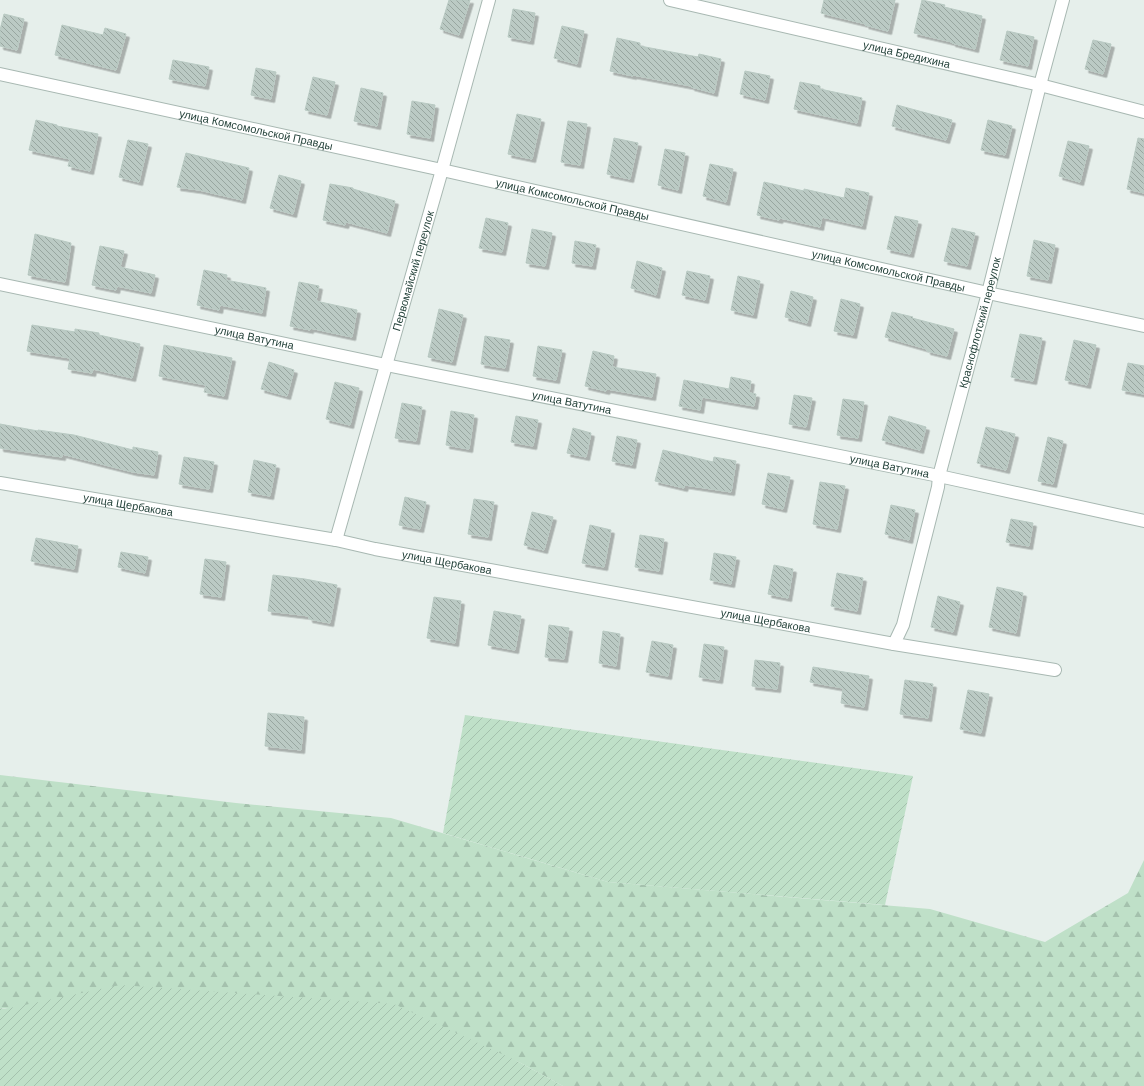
<svg xmlns="http://www.w3.org/2000/svg" width="1144" height="1086" viewBox="0 0 1144 1086" font-family="'DM Sans',sans-serif">
  <style>
    .forest { fill: url(#forest-firs) }
    .garden { fill: url(#garden-furrows) }
    .building { fill: url(#building-back-hatch); stroke: #b8c9c2; filter: url(#shadow) }
    .lines { fill: none; stroke-linecap: round; stroke-linejoin: round }
    .minor-casing { stroke: #a8b8b2; stroke-width: 14 }
    .minor { stroke: #fff; stroke-width: 12 }
    .labels { text-anchor: middle; dominant-baseline: central; stroke-width: 4; stroke-linejoin: round; paint-order: stroke }
    .street-label { font-size: 11px; fill: #24423a; stroke: #f7fbf9 }
  </style>
  <defs>
    <pattern id="forest-firs" width="22" height="20" patternUnits="userSpaceOnUse"><rect width="22" height="20" fill="#bfe0c8"/><path d="M5 1l3.5 6h-7zM16 11l3.5 6h-7z" fill="#a4c1ad"/></pattern>
    <pattern id="garden-furrows" width="10" height="10" patternUnits="userSpaceOnUse"><rect width="10" height="10" fill="#bfe0c8"/><path d="M-1 1l2-2M0 10L10 0M9 11l2-2" fill="none" stroke="#a4c1ad"/></pattern>
    <pattern id="building-back-hatch" width="6" height="6" patternUnits="userSpaceOnUse"><rect width="6" height="6" fill="#bbcac4"/><path d="M-1 5l2 2M0 0l6 6M5-1l2 2" fill="none" stroke="#98a6a0"/></pattern>
    <filter id="shadow"><feDropShadow dx="3.5" dy="3.5" stdDeviation="0" flood-color="#0004"/></filter>
  </defs>
  <rect width="100%" height="100%" fill="#e6efeb"/>
  <path class="forest" d="M0,775l236,28 155,15 217,64 322,27 115,33 83,-49 16,-33v226h-581l-46,-25 -517,-53z"/>
  <path class="garden" d="M465,715l448,61 -28,129 -277,-23 -165,-49z
    M120,985l274,19 123,57 46,25h-563v-78l5,1z"/>
  <path class="building" d="M449,0h21l-11,35 -19,-6z
    M824,0h71l-7,31 -23,-6 1,-1 -45,-11z
    M922,0l23,5 -1,2 38,9 -7,33 -23,-6v-1l-38,-9z
    M513,9l22,4 -5,28 -22,-4z
    M4,14l20,5 -7,31 -17,-4v-16z
    M62,25l41,10 2,-7 21,6 -10,36 -61,-15z
    M562,26l22,5 -7,33 -23,-6z
    M1007,31l27,6 -6,29 -28,-6z
    M617,38l23,5v3l58,11 1,-3 22,5 -7,34 -23,-6v-1l-58,-11v1l-23,-5z
    M1093,40l18,4 -8,30 -18,-5z
    M173,60l36,7 -4,19 -36,-7z
    M256,68l20,4 -5,27 -20,-4z
    M745,71l25,5 -5,24 -25,-6z
    M313,77l22,5 -8,33 -22,-5z
    M800,82l20,4v3l42,9 -5,25 -63,-14z
    M361,88l22,5 -6,33 -23,-5z
    M412,101l23,4 -5,33 -23,-4z
    M897,105l55,15 -6,20 -54,-14z
    M517,114l24,5 -9,40 -24,-5z
    M36,120l21,5v1l41,8 -8,37 -22,-5 2,-7 -41,-9z
    M988,120l24,6 -7,29 -24,-5z
    M568,121l19,3 -7,41 -19,-3z
    M614,138l24,5 -8,36 -23,-5z
    M1138,138l6,1v54l-17,-4z
    M128,140l20,4 -9,38 -20,-5z
    M1068,141l21,5 -9,36 -21,-6z
    M665,149l20,4 -7,37 -20,-5z
    M186,153l63,15 -7,32 -43,-10 -22,-3z
    M710,164l23,5 -7,33 -23,-6z
    M279,175l22,6 -8,33 -23,-6z
    M764,182l40,9v-2l40,9 2,-10 23,5 -7,33 -40,-9 -2,10 -40,-9 -1,2 -22,-5z
    M330,184l23,4v1l42,12 -8,32 -41,-11 -1,3 -22,-5z
    M895,216l23,5 -8,33 -23,-5z
    M486,218l22,5 -6,29 -23,-4z
    M952,228l23,5 -8,33 -23,-5z
    M532,229l20,4 -7,33 -19,-3z
    M35,234l36,9 -6,39 -37,-7z
    M1034,240l21,5 -7,35 -21,-4z
    M575,241l21,4 -4,21 -20,-3z
    M100,246l24,5 -4,16 35,8 -4,18 -34,-7 -1,4 -24,-5z
    M637,261l25,7 -6,27 -25,-7z
    M204,270l23,5 -1,5 40,8 -4,25 -42,-8 -1,5 -22,-5z
    M687,271l23,5 -5,24 -23,-5z
    M738,276l22,5 -7,34 -22,-5z
    M299,282l20,4 -3,15 41,9 -5,27 -42,-9v2l-20,-4z
    M791,291l22,6 -6,26 -22,-6z
    M841,299l19,5 -7,31 -19,-4z
    M439,309l24,6 -11,47 -24,-5z
    M892,312l21,5 -1,1 42,11 -7,27 -20,-5v-2l-42,-12z
    M32,325l43,7v-3l24,4v2l41,9 -8,34 -39,-9 -1,4 -24,-4 2,-11 -43,-7z
    M1020,334l22,4 -9,43 -22,-4z
    M485,336l25,4 -5,28 -24,-4z
    M1074,340l22,5 -9,40 -22,-5z
    M164,345l68,13 -8,38 -20,-4 2,-7 -47,-9z
    M538,346l24,4 -6,30 -23,-4z
    M593,351l21,5 -2,11 44,7 -4,23 -45,-8 -1,2 -21,-5z
    M269,362l25,8 -7,26 -26,-7z
    M1128,363l16,3v28l-22,-4z
    M731,377l20,4 -2,12 7,1 -2,12 -52,-9 -2,13 -21,-4 5,-26 45,9z
    M335,382l24,6 -9,37 -24,-6z
    M794,395l18,3 -6,29 -17,-3z
    M843,399l21,3 -6,36 -21,-3z
    M402,403l20,4 -6,34 -21,-3z
    M451,411l23,4 -5,34 -23,-4z
    M516,416l22,4 -5,26 -22,-4z
    M889,416l37,11 -6,23 -38,-10z
    M0,424l38,7v-1l36,5 59,15v-3l25,5 -4,23 -21,-3 -71,-18v3l-62,-9z
    M986,427l29,7 -9,36 -29,-7z
    M573,428l18,5 -5,24 -19,-4z
    M617,436l20,4 -5,25 -20,-4z
    M1048,437l15,4 -10,43 -15,-3z
    M663,450l50,12 1,-5 22,4 -5,31 -46,-7 -1,3 -29,-7z
    M184,457l30,5 -5,27 -30,-5z
    M254,460l22,5 -6,31 -22,-4z
    M768,473l22,4 -7,32 -21,-5z
    M820,482l25,4 -8,43 -24,-5z
    M405,497l21,5 -6,27 -21,-4z
    M474,499l20,3 -6,35 -20,-3z
    M891,505l24,5 -6,30 -24,-6z
    M532,512l21,5 -9,33 -20,-5z
    M1011,519l22,4 -4,23 -23,-4z
    M590,525l21,5 -7,37 -22,-4z
    M640,535l24,4 -5,32 -24,-4z
    M36,538l42,8 -4,23 -43,-8z
    M121,552l27,5 -3,16 -27,-6z
    M714,553l22,4 -5,27 -21,-4z
    M205,559l21,3 -5,35 -21,-3z
    M774,565l19,4 -5,29 -20,-4z
    M837,573l26,5 -6,33 -26,-5z
    M273,575l32,4 32,6 -7,38 -21,-4v-3l-41,-5z
    M997,587l26,6 -7,40 -27,-6z
    M938,596l22,6 -7,30 -22,-5z
    M434,597l27,4 -6,42 -28,-5z
    M494,611l27,5 -6,34 -27,-5z
    M549,625l20,3 -5,31 -19,-2z
    M603,631l17,3 -4,32 -17,-3z
    M652,641l21,4 -5,31 -22,-4z
    M704,644l20,3 -5,33 -20,-3z
    M755,660l25,3 -3,26 -25,-3z
    M813,667l56,9 -5,31 -23,-4 2,-15 -33,-6z
    M905,680l28,4 -5,34 -28,-4z
    M968,690l21,4 -8,39 -21,-4z
    M268,713l36,4 -3,33 -36,-4z"/>
  <g class="lines">
    <defs>
      <g id="minor">
        <path id="s1" d="M670,0l370,85 104,27"/>
        <path id="s2" d="M0,74l442,96 546,123 156,33"/>
        <path id="s3" d="M0,284l386,81 553,111 205,45"/>
        <path id="s4" d="M0,483l336,57 39,9 519,95 161,26"/>
        <path id="s5" d="M336,540l106,-370 47,-170"/>
        <path id="s6" d="M894,644l9,-19 35,-138 1,-11 49,-183 52,-208 23,-85"/>
      </g>
    </defs>
    <use href="#minor" class="minor-casing"/>
    <use href="#minor" class="minor"/>
  </g>
  <g class="labels">
    <g class="street-label">
      <text stroke="none"><textPath href="#s1" startOffset="243">улица Бредихина</textPath></text>
      <text stroke="none"><textPath href="#s2" startOffset="262">улица Комсомольской Правды</textPath></text>
      <text stroke="none"><textPath href="#s2" startOffset="586">улица Комсомольской Правды</textPath></text>
      <text stroke="none"><textPath href="#s5" startOffset="280">Первомайский переулок</textPath></text>
      <text stroke="none"><textPath href="#s2" startOffset="910">улица Комсомольской Правды</textPath></text>
      <text stroke="none"><textPath href="#s6" startOffset="333">Краснофлотский переулок</textPath></text>
      <text stroke="none"><textPath href="#s3" startOffset="260">улица Ватутина</textPath></text>
      <text stroke="none"><textPath href="#s3" startOffset="584">улица Ватутина</textPath></text>
      <text stroke="none"><textPath href="#s3" startOffset="908">улица Ватутина</textPath></text>
      <text stroke="none"><textPath href="#s4" startOffset="130">улица Щербакова</textPath></text>
      <text stroke="none"><textPath href="#s4" startOffset="454">улица Щербакова</textPath></text>
      <text stroke="none"><textPath href="#s4" startOffset="778">улица Щербакова</textPath></text>
    </g>
  </g>
</svg>
